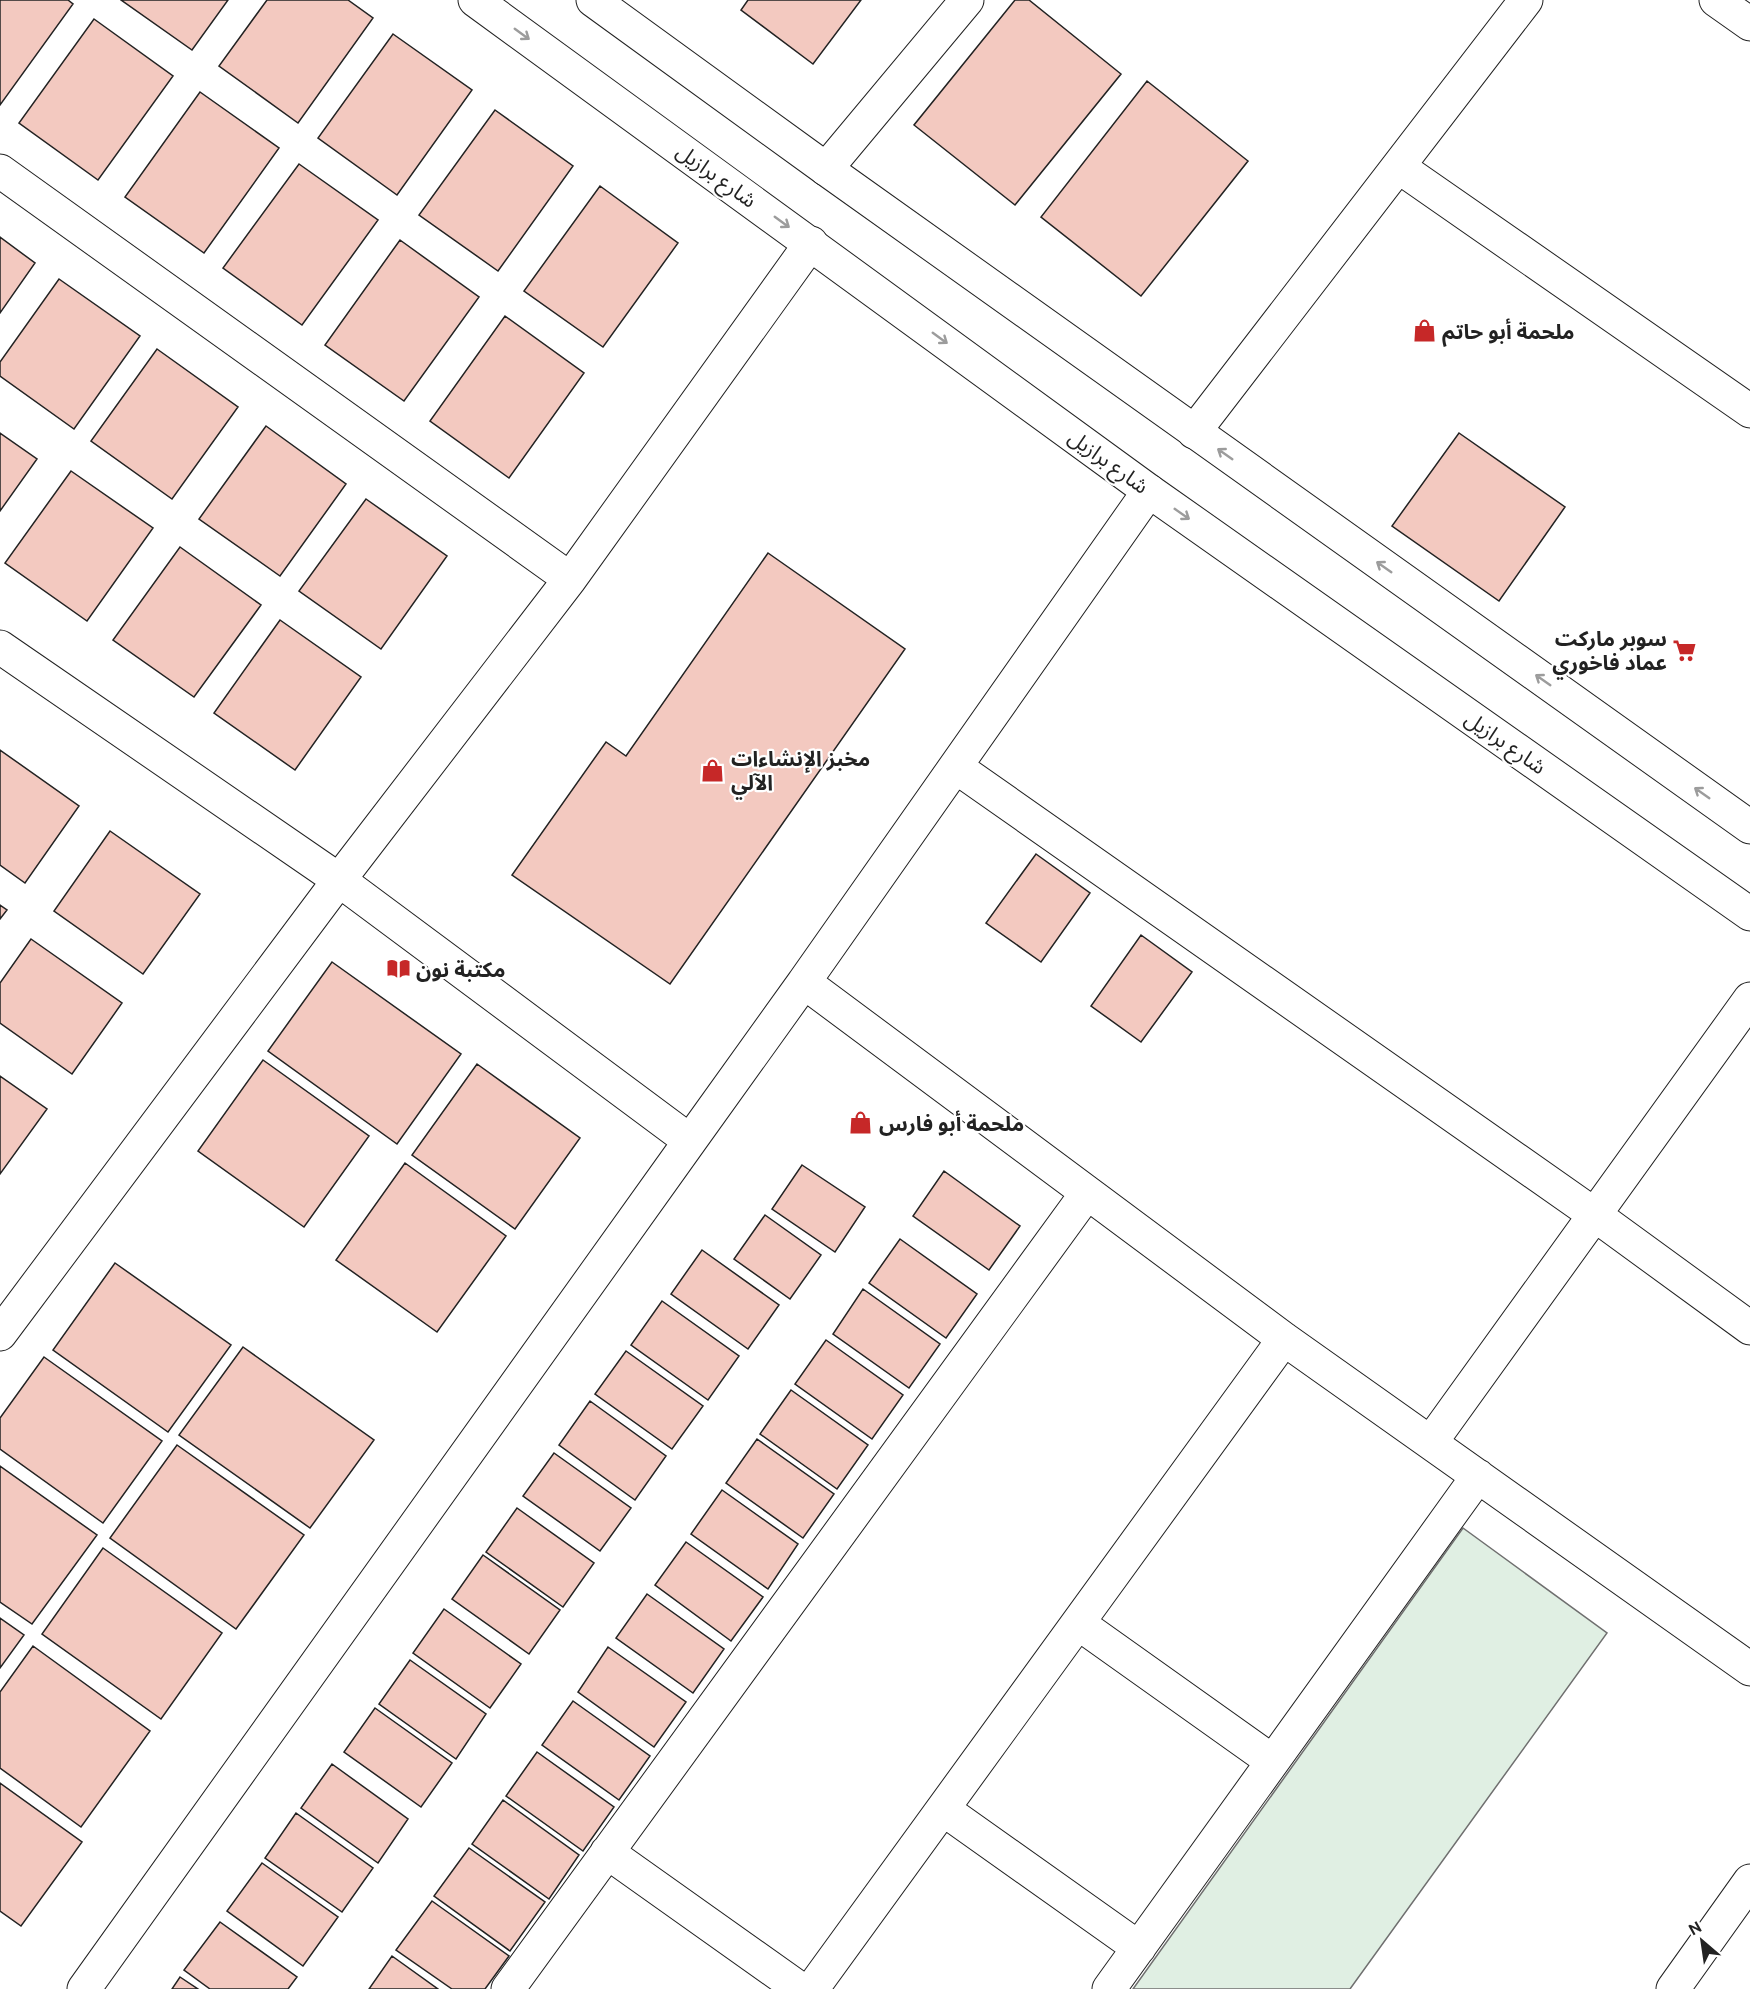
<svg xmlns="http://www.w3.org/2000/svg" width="1750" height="1989" viewBox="0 0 1750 1989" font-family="Ubuntu,'Noto Sans Arabic',sans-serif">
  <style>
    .green { fill: #e0efe3; stroke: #6f6f6f; stroke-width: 1.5 }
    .building { fill: #f3c9c0; stroke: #222; stroke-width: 1.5 }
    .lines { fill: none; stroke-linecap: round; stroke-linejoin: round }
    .minor-casing { stroke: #222; stroke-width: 35 }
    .trunk-casing { stroke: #222; stroke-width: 35 }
    .minor { stroke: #fff; stroke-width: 33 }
    .trunk { stroke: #fff; stroke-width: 33 }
    .oneway { stroke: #9c9c9c }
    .labels { text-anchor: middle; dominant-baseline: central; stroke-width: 4.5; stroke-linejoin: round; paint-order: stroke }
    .street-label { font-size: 21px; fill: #222; stroke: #fff }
    .poi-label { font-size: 21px; font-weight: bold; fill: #222; stroke: #fff; text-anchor: start }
  </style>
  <rect width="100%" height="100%" fill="#fff"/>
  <path class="green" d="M1463,1528l144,105 -257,356h-217z"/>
  <path class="building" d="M0,0h68l5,4 -73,101z
    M121,0h107l-36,50z
    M267,0h81l25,18 -75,105 -79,-57z
    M748,0h113l-48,64 -72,-54z
    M1015,0h14l92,74 -106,131 -101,-80z
    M94,19l79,57 -75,104 -79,-57z
    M393,34l79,56 -75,105 -79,-57z
    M1147,81l101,80 -107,135 -100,-79z
    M200,92l79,56 -75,105 -79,-56z
    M495,110l78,56 -75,105 -79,-56z
    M299,164l79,56 -76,105 -79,-57z
    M600,186l78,57 -75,104 -79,-56z
    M0,237l35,26 -35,50z
    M400,240l79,57 -75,104 -79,-56z
    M59,279l81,57 -66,93 -74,-53v-14z
    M505,316l79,57 -75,105 -79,-57z
    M157,349l81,58 -66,92 -81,-58z
    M266,426l80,58 -66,92 -81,-57z
    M0,433l37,26 -37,52z
    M1459,433l106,74 -66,94 -107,-75z
    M71,471l82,57 -66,93 -82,-58z
    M366,499l81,57 -66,93 -82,-58z
    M180,547l81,58 -67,92 -81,-57z
    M768,553l137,96 -235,335 -158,-109 94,-133 20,14z
    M280,620l81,57 -66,93 -81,-57z
    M0,750l79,56 -54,77 -25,-18z
    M110,831l90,63 -57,80 -89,-63z
    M1036,854l54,39 -49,69 -55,-39z
    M0,905l7,5 -7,9z
    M1141,935l51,37 -51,70 -50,-36z
    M31,939l91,64 -50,71 -72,-51v-40z
    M332,962l129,92 -64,90 -129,-93z
    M263,1060l106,76 -65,91 -106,-76z
    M477,1064l103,74 -65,91 -103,-74z
    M0,1076l47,33 -47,65z
    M405,1163l101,73 -69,96 -101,-72z
    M802,1165l63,42 -30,45 -63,-43z
    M944,1171l76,55 -31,44 -76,-54z
    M765,1215l56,40 -31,44 -56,-40z
    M900,1239l77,55 -31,44 -77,-55z
    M702,1250l77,55 -31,44 -77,-55z
    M115,1263l116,82 -63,87 -115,-82z
    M863,1289l77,55 -31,44 -76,-54z
    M662,1301l77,55 -31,44 -77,-55z
    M826,1340l77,55 -31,44 -77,-55z
    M243,1347l131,93 -64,88 -131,-93z
    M626,1351l77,55 -31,43 -77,-55z
    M44,1357l118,84 -59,82 -103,-74v-31z
    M791,1390l77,55 -31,44 -77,-55z
    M590,1401l76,55 -31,44 -76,-55z
    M757,1439l77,55 -31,44 -77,-55z
    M177,1445l127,90 -68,94 -126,-91z
    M554,1453l77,55 -31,43 -77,-55z
    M0,1466l97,69 -65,89 -32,-22z
    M722,1490l76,54 -30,45 -77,-55z
    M517,1508l77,55 -31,44 -77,-55z
    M686,1542l77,55 -32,44 -76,-56z
    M103,1548l119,85 -61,86 -119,-85z
    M483,1555l77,55 -31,44 -77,-55z
    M647,1594l77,55 -31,44 -77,-55z
    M444,1609l77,55 -31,44 -77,-55z
    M0,1618l24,17 -24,33z
    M33,1646l117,85 -69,96 -81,-59v-76z
    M608,1647l78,55 -32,45 -76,-55z
    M410,1660l76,54 -30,45 -77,-55z
    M573,1701l77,55 -31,44 -77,-55z
    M375,1708l77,55 -31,44 -77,-55z
    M537,1752l77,55 -31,44 -77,-55z
    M332,1764l76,55 -30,44 -77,-55z
    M0,1783l82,59 -61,84 -21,-15z
    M503,1800l76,55 -30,44 -77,-55z
    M296,1813l77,55 -31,44 -77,-54z
    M469,1848l76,54 -35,49 -76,-55z
    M262,1863l76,54 -35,49 -76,-55z
    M432,1901l77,55 -24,33h-33l-56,-39z
    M220,1922l77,55 -9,12h-78l-26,-19z
    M392,1956l46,33h-69z
    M180,1977l18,12h-26z"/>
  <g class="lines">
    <defs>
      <path id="minor" d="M1716,0l34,24
        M1399,167l351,244
        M826,169l141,-169
        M0,171l570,408
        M1194,432l332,-432
        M0,647l339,233 351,261 114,-159 480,357 466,330
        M956,767l639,448 155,113
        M804,982l345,-491
        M0,1334l339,-454 231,-301 241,-336
        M1431,1442l319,-443
        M1078,1623l194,138
        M943,1809l196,139
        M607,1852l193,137
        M84,1989l606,-848
        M508,1989l579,-796
        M812,1989l472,-650
        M1109,1989l369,-513
        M1673,1989l77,-108"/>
      <path id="trunk" d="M475,0l674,491 601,423
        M593,0l233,169 924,658"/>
    </defs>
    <use href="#minor" class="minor-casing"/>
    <use href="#trunk" class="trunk-casing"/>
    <use href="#minor" class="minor"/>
    <use href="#trunk" class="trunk"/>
  </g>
  <defs><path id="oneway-shaft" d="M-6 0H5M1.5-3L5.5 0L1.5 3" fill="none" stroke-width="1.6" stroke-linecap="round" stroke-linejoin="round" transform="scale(1.5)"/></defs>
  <g class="oneway">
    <use href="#oneway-shaft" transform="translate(522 34) rotate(36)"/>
    <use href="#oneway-shaft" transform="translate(782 222) rotate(36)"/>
    <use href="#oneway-shaft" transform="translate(940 338) rotate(36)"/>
    <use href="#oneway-shaft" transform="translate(1225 454) rotate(-145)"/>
    <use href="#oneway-shaft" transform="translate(1182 514) rotate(35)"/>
    <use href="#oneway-shaft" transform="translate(1384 567) rotate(-145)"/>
    <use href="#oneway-shaft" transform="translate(1543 680) rotate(-145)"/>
    <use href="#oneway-shaft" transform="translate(1702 793) rotate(-145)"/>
  </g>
  <defs>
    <symbol id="shop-bare" viewBox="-9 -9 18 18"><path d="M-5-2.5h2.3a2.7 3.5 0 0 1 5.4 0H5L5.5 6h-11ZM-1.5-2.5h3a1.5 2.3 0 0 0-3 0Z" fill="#c62828" stroke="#fff" stroke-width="2.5" paint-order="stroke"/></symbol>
    <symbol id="supermarket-bare" viewBox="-9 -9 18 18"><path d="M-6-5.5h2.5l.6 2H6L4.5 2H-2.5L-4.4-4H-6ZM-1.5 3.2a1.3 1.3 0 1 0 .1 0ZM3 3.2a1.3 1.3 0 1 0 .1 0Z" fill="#c62828" stroke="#fff" stroke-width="2.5" paint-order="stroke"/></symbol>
    <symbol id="library-bare" viewBox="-9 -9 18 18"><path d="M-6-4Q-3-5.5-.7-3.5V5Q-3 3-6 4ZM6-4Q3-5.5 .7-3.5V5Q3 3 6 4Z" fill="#c62828" stroke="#fff" stroke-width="2.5" paint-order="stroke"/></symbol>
  </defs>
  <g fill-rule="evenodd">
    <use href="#shop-bare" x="1408" y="314" width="33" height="33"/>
    <use href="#supermarket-bare" x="1668" y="634" width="33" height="33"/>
    <use href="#shop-bare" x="696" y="754" width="33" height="33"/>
    <use href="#library-bare" x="382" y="952" width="33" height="33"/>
    <use href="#shop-bare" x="844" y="1106" width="33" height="33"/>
  </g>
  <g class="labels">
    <g class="street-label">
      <text transform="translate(717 175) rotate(36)">شارع برازيل</text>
      <text transform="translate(1109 461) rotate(36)">شارع برازيل</text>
      <text transform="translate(1506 742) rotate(35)">شارع برازيل</text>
    </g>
    <g class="poi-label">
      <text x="1442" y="331">ملحمة أبو حاتم</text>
      <text x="1667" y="638" text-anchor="end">سوبر ماركت<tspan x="1667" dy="24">عماد فاخوري</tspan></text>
      <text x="731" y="758">مخبز الإنشاءات<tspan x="731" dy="24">الآلي</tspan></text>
      <text x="416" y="969">مكتبة نون</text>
      <text x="879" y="1123">ملحمة أبو فارس</text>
    </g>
  </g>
  <g transform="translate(1702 1941) rotate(331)" stroke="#ffffff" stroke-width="4.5" paint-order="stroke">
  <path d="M0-4.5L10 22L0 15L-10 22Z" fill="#222222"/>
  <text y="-9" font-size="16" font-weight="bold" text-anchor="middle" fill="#222222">N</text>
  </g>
</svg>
